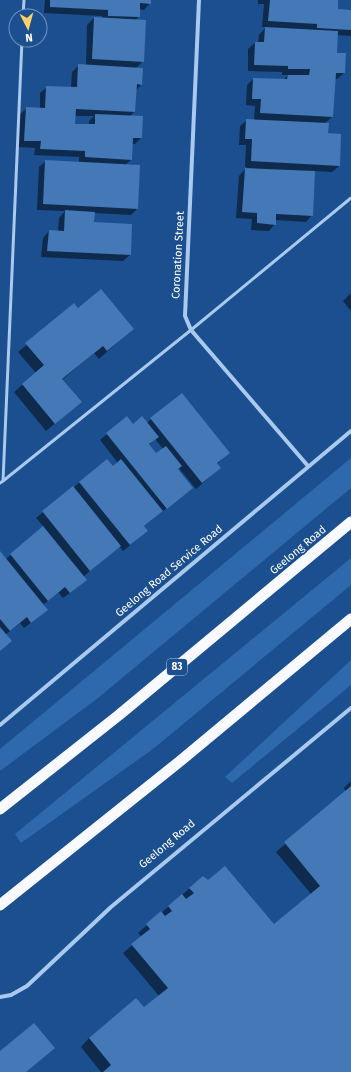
<svg xmlns="http://www.w3.org/2000/svg" width="351" height="1072" viewBox="0 0 351 1072" font-family="'Fira Sans',sans-serif">
  <style>
    .green { fill: #2e69ad }
    .shadow { fill: #0007; fill-rule: evenodd }
    .building { fill: #4478b7 }
    .lines { fill: none; stroke-linecap: round; stroke-linejoin: round }
    .service { stroke: #a9c9ee; stroke-width: 3 }
    .minor { stroke: #a9c9ee; stroke-width: 4 }
    .trunk { stroke: #f8faff; stroke-width: 11 }
    .labels { text-anchor: middle; dominant-baseline: central; stroke-width: 3.5; stroke-linejoin: round; paint-order: stroke }
    .shield { fill: #1b4f8f; stroke: #bbcadd; stroke-width: 1 }
    .shield-label { font-size: 10px; font-weight: bold; fill: #fff }
    .street-label { font-size: 11px; fill: #fff; stroke: #1b4f8f }
  </style>
  <rect width="100%" height="100%" fill="#1b4f8f"/>
  <path class="green" d="M351,458v30l-253,210 -98,73v-22z
    M351,558v27l-198,164 -132,94 -6,-9z
    M351,660v25l-119,98 -7,-6z"/>
  <path class="shadow" d="M45,0h105v3l-6,7 -5,-1v8l-4,3 8,41 -7,7 5,17 -5,5 -2,22 -4,4 11,22 -6,6h-3l-1,16 -6,5 12,44 -6,6 -37,-2 -1,10 37,32 -7,6 -82,-4 2,-19 6,-7 9,1 1,-14 6,-7 -28,-1 2,-43 7,-6 33,2v-6l-45,-2 1,-7 -17,-1 2,-33 7,-6h13v-15l7,-6 24,1 1,-16 7,-7 7,1 1,-41 7,-7 8,1v-3l-58,-3zM75,116h19l-5,5v4h-15z
    M258,0h79v10l14,1v25l-14,-1 -1,19 8,19 -7,6h-3l-2,38 -7,6 2,11 12,32 -7,6 -18,-1 -2,44 -6,7 -31,-2v4l-6,7 -18,-1 1,-11 -16,-1 3,-42 8,-9h-2l1,-22h-7l1,-19 7,-6h7l1,-14 -9,-1 1,-20 6,-6 30,1 6,-5h-7v-3l-34,-1v-22l7,-6h3l1,-8 7,-8h-4l2,-23h-6z
    M351,293v18l-8,-10z
    M74,305l4,5 55,19 -34,30 -5,-6 -32,27 18,22 -34,29 -32,-39 22,-19 -18,-21z
    M127,417l6,8 14,-2 4,-4 77,34 -11,11 3,4 -24,21 -18,-22 -1,2 15,19 -49,39 4,4 -7,6 -17,14 -4,-5 -36,31 -4,9 -16,12 -5,-6 -15,13 -3,11 -16,12 -4,-5 -15,12 -5,16v-99l6,7 38,-32 -8,-9 71,-58 6,7 5,-4 -18,-23zM155,439l8,10 -7,5 -7,-9z
    M351,781v291h-250l-20,-25 8,-9 55,-29 15,-13 -36,-43 19,-16 -4,-4 52,-45 84,38 37,-32 -35,-42 70,-60 -2,-4z"/>
  <path class="building" d="M50,0h101v4l-11,-1v14l-32,-1v-6l-58,-3z
    M270,0h68v9l13,1v20l-34,-2v-4l-49,-3z
    M94,17l52,3 -2,42 -52,-3z
    M265,27l73,4 -1,22h9l-1,20h-9l-3,44 -73,-4 1,-14h-9l1,-21 34,1 1,-4h21l1,-6h-22v-3l-34,-1 1,-23h9z
    M78,64l65,4 -1,17 -5,-1 -2,28 -59,-3 -1,15h20v-10l48,2 -1,22h-9l-1,22 -47,-3v-6l-45,-2 1,-8h-17l2,-34 19,1 1,-22 31,1z
    M246,119l83,4 -1,10 13,1 -1,32 -89,-5 1,-22h-7z
    M45,160l95,5 -2,44 -95,-5z
    M245,168l70,3 -2,45 -37,-2v11l-19,-2v-10l-15,-1z
    M65,210l30,2 -1,10 38,2 -1,31 -84,-4 2,-21 15,1z
    M101,289l33,40 -27,22 -4,-5 -41,33 20,23 -27,22 -33,-40 22,-19 -19,-22 49,-40 4,5z
    M182,393l48,60 -13,10 4,5 -19,15 -52,-65z
    M127,416l6,8 9,-8 17,21 -10,7 7,9 10,-7 16,20 -4,3 15,19 -26,21 -61,-76z
    M107,459l6,7 8,-7 42,52 -19,15 4,5 -18,14 -51,-63z
    M73,486l48,60 -31,25 -48,-60z
    M43,526l44,54 -17,13 -5,-6 -17,14 -38,-47z
    M0,551l48,59 -17,13 -4,-6 -17,14 -10,-12z
    M0,627l12,14 -12,10z
    M351,786v286h-248l8,-7 -22,-27 47,-40 8,9 24,-19 -37,-44 19,-15 -4,-5 15,-13 4,5 7,-5 -4,-5 14,-12 4,5 8,-6 -5,-5 14,-12 5,4 17,-14 49,58 46,-38 -36,-44z
    M34,1023l21,25 -29,24h-26v-21z"/>
  <g class="lines">
    <path class="service" d="M23,16l1,-16
      M3,481l188,-151 160,-132
      M0,483l3,-2 19,-441"/>
    <path class="minor" d="M199,0l-14,316 6,14 117,136
      M0,725l351,-294
      M0,997l11,-2 16,-9 84,-79 240,-199"/>
    <path class="trunk" d="M0,809l119,-94 232,-193
      M0,905l179,-143 172,-143"/>
  </g>
  <g class="labels">
    <rect class="shield" x="167" y="659" width="20" height="16" rx="3"/>
    <g class="shield-label">
      <text x="177" y="667">83</text>
    </g>
    <g class="street-label">
      <text transform="translate(178 255) rotate(-87)">Coronation Street</text>
      <text transform="translate(298 550) rotate(-40)">Geelong Road</text>
      <text transform="translate(169 571) rotate(-40)">Geelong Road Service Road</text>
      <text transform="translate(167 844) rotate(-40)">Geelong Road</text>
    </g>
  </g>
  <g transform="translate(28 28) rotate(174)"><circle r="19" fill="#1b4f8f" stroke="#7695bc"/>
  <path d="M0-3L7 15L0 10L-7 15Z" fill="#ffd166"/>
  <text y="-6" font-size="11" font-weight="bold" text-anchor="middle" fill="#ffffff">N</text>
  </g>
</svg>
